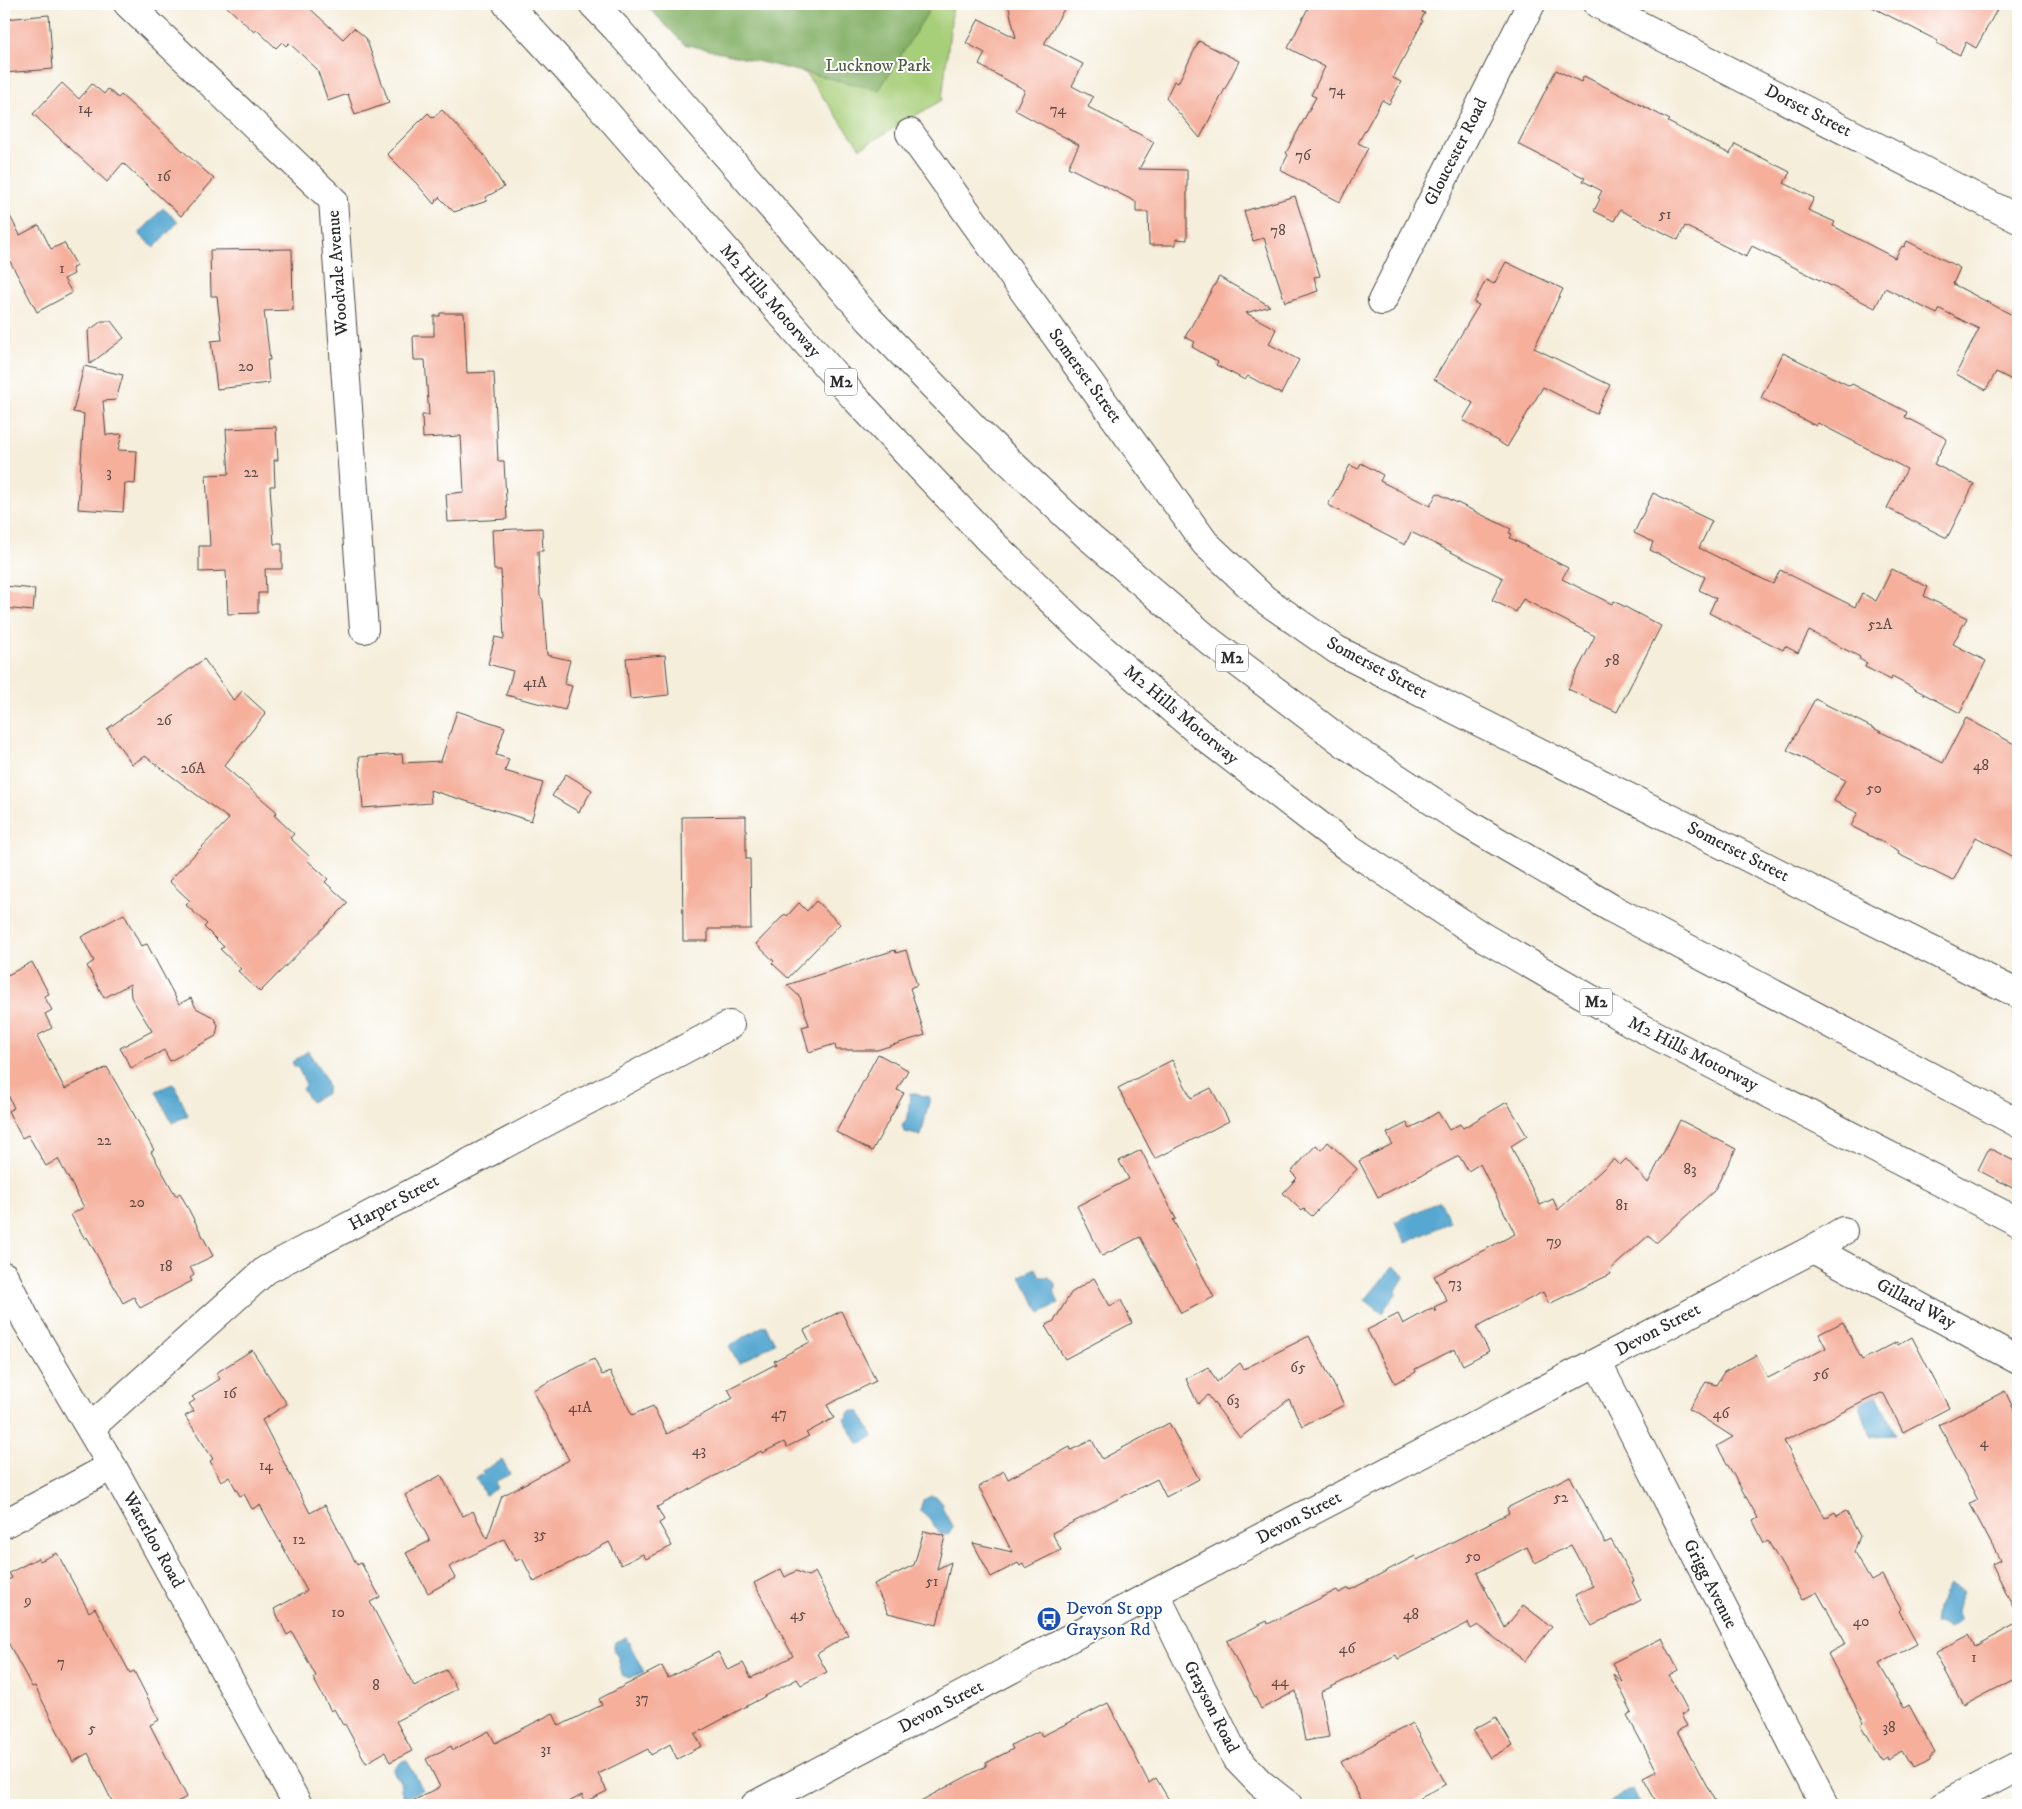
<svg xmlns="http://www.w3.org/2000/svg" width="2022" height="1809" viewBox="0 0 2022 1809" font-family="'IM FELL DW Pica',serif">
  <style>
    .green { fill: #a7ce78; stroke: #697c52 }
    .forest { fill: #85b168; stroke: #586e4a }
    .water { fill: #56a8d1; stroke: #406a7e }
    .building { fill: #f5af9b }
    .lines { fill: none; stroke-linecap: round; stroke-linejoin: round }
    .minor-casing { stroke: #494845; stroke-width: 30 }
    .highway-casing { stroke: #494845; stroke-width: 30 }
    .minor { stroke: #fff; stroke-width: 28 }
    .highway { stroke: #fff; stroke-width: 28 }
    .labels { text-anchor: middle; dominant-baseline: central; stroke-width: 4; stroke-linejoin: round; paint-order: stroke }
    .number-label { font-size: 15px; fill: #5e4c47 }
    .shield { fill: #fff; stroke: #6b6b6b; stroke-width: 1 }
    .shield-label { font-size: 16px; font-weight: bold; fill: #2b2b2b }
    .park-label { font-size: 18px; fill: #505c42; stroke: #fff }
    .street-label { font-size: 18px; fill: #2b2b2b; stroke: #fff }
    .transit-label { font-size: 18px; fill: #164399; stroke: #fff; text-anchor: start }
  </style>
  <rect width="100%" height="100%" fill="#fff"/>
  <filter id="ink" filterUnits="userSpaceOnUse"><feTurbulence type="fractalNoise" baseFrequency=".02" numOctaves="2"/><feDisplacementMap in="SourceGraphic" scale="10" xChannelSelector="R" yChannelSelector="G"/><feConvolveMatrix kernelMatrix="1 2 1 2 8 2 1 2 1" color-interpolation-filters="sRGB"/></filter>
  <filter id="wash" filterUnits="userSpaceOnUse"><feTurbulence type="fractalNoise" baseFrequency=".0096" numOctaves="4" result="noise"/><feDisplacementMap in="SourceGraphic" scale="20" xChannelSelector="R" yChannelSelector="G"/><feGaussianBlur stdDeviation="1.12" result="paint"/><feColorMatrix in="noise" values="0 0 0 0 0 0 0 0 0 0 0 0 0 0 0 0 0 1.4 0 .05"/><feComposite in="paint" operator="in"/></filter>
  <g filter="url(#wash)">
    <rect width="100%" height="100%" fill="#f5eedb"/>
    <path class="green" d="M755,4h198l-11,96 -82,48z"/>
    <path class="forest" d="M645,4h288l-54,86 -195,-46z"/>
    <path class="water" d="M163,208l15,14 -24,26 -15,-14z
      M308,1051c7,13 21,26 19,42l-16,9 -9,-13 4,-5 -8,-16 -4,-2 -2,-4z
      M172,1084l3,2 13,29 -16,8 -16,-32z
      M910,1093l20,4 -9,39 -16,-4 -3,-6 6,-9z
      M1440,1201l10,21 -44,21 -11,-21z
      M1393,1266l12,10 -9,14 1,3 -12,15v3l-3,2 -17,-13z
      M1035,1268l5,9h9l6,6v6l-2,2 6,12 -18,10 -21,-37z
      M765,1325l10,18 -36,21 -10,-18z
      M1876,1393l20,42 -26,1 -11,-34z
      M854,1411h5l14,25 -14,9 -15,-26 3,-2 2,-5z
      M502,1460l8,14 -15,8 2,6 -12,7 -9,-17 8,-4 -2,-3z
      M931,1496l6,1 6,7 -1,4 11,19 -5,8 -8,-1 -11,-16 -9,-8 3,-10z
      M1949,1585l15,7 -8,19 4,10 -10,8 -11,-5h-5l2,-16z
      M626,1637l18,35 -15,6 -7,-3 -4,-18 -5,-7 2,-8z
      M405,1760h2l16,30 -18,8 -4,-7 -1,-11 -5,-4 -2,-6 4,-5z
      M1633,1790l8,15h-38z"/>
    <g id="blocks">
      <path class="building" d="M224,4h81l38,35 11,-11 12,10 23,65 -34,12 -7,-21 -20,7 -11,-32 -28,-26 -3,3 -4,-4 -6,6 -19,-18 -3,2z
        M1008,4h59l-23,40 39,20 -11,22 21,11 -5,10 66,35 -15,27 48,1v70l-11,-1v6h-27l-1,-33h-12v-10l-68,-35 11,-22 -64,-35 10,-20 -46,-25 6,-12 -19,-10 13,-24 37,19z
        M1310,4h117l-5,8 3,1 -4,7 2,1 -30,57 8,4 -12,22 -7,-4 -24,43 10,5 -28,54 -60,-32 8,-15 -2,-2 30,-56 -5,-2 14,-28 -37,-19z
        M1866,4h134l-24,44 -10,-6 -6,13 -24,-12 2,-2z
        M49,15l4,54 -49,4v-54z
        M1199,41l40,20 -39,77 -34,-40 8,-17 4,2z
        M1556,70l25,12 3,-6 86,44 -2,2 62,32 5,-10 55,28 -6,11 30,15 -6,12 27,12 -2,4 62,32 7,-12 2,1 3,-6 53,27 -7,16 65,34v65l-22,-11 -10,18 -30,-16 23,-45 -39,-20 -3,5 -52,-26 -10,20 -123,-62 -6,11 -61,-31 -7,14 -58,-30 -6,11 -20,-10 6,-12 -2,-1 4,-7 -19,-10 2,-3 -67,-34z
        M62,83l17,16 13,-15 12,10 4,-5 10,9 3,-3 93,84 -33,37 -58,-53 -16,19 -74,-68z
        M442,110l42,45 20,32 -18,10 1,4 -33,11 -15,-15 -5,7 -17,-20 -30,-30 41,-41 5,5z
        M1295,196l25,80 -6,1 4,14 -33,11 -21,-64 -11,3 -9,-30z
        M4,205l16,30 19,-10 12,24 13,-6 13,23 -5,2 2,6 -10,5 8,14 -35,19 -33,-62z
        M292,249l1,61 -29,1 6,49h-3l2,23 -52,6 -6,-48 11,-1 -5,-44h-6l-1,-46z
        M1506,262l57,27 -29,59 76,37 -14,29 -53,-27 -36,60 -44,-27 10,-17 -39,-24 45,-74 -5,-2 12,-23 8,4z
        M1219,277l51,29 -24,7 30,16 -7,15 30,16 -18,34 -33,-18 -3,4 -29,-15 2,-3 -26,-15 3,-5 -10,-5z
        M440,313h24l3,60 27,-1 4,89h6l3,58 -59,3 -2,-28 18,-2 -3,-56 -38,2 -1,-23h7l-4,-55h-11l-1,-24h21v-20h6z
        M102,321h9l13,17 -34,26 -2,-33z
        M1783,353l67,33 2,-2 55,28 -2,5 42,22 -13,25 40,20 -27,54 -60,-30 20,-39 -89,-46 -2,3 -55,-28z
        M84,366l39,9 -7,25 -13,1 3,34 16,-1 -4,16 19,1 -2,33 -10,-1 -2,29 -45,-3 6,-95 -11,-2z
        M276,427l2,33h-4l1,26h-5l4,58h8v25h-17l1,24h-8v20l-30,1 -2,-43 -27,1v-26h11l-4,-71 23,-1 -3,-45z
        M1361,463l22,12 -3,6 50,25 7,-13 74,36 -2,4 3,1 -2,4 58,30 -6,11 50,25 2,-3 47,25 -44,86 -49,-23 27,-53 -72,-37 -7,13 -24,-12 11,-22 -92,-46 -6,13 -77,-40 22,-40 8,4z
        M1653,493l59,28 -13,27 74,36 7,-14 75,37 7,-14 14,8 16,-32 36,18 -4,9 43,22 -14,26 33,17 -26,52 -68,-36 -1,3 -26,-13 2,-4 -8,-4 1,-2 -51,-26 -11,22 -13,-7 -2,4 -74,-37 7,-15 -17,-8 6,-13 -55,-27 3,-8 -19,-9z
        M542,528l1,23h-5l2,45 3,4 4,55 23,5 -6,24 8,2 -7,24 -59,-15 7,-24 -25,-7 7,-27 9,2 -3,-69h-7l-2,-40z
        M4,586l31,3 -2,22 -29,-3z
        M665,655l4,40 -39,4 -4,-41z
        M204,659l30,42 8,-10 24,22 -42,53 53,46 -3,3 20,19 -4,4 20,19 -3,3 21,19 -3,3 23,21 -88,89 -22,-21 3,-2 -21,-20 4,-2 -20,-20 3,-3 -21,-19 4,-4 -21,-20 60,-62 -84,-63 -13,8 -25,-35z
        M1815,699l128,64 23,-45 52,28v113l-42,-22 -23,44 -55,-27 1,-3 -48,-25 7,-13 -24,-12 11,-21 -58,-30z
        M457,711l48,16 -9,28 13,4 -4,12 38,12 -12,38 -101,-31 1,13 -68,5 -4,-51 43,-3 1,9 38,-2z
        M566,774l26,16 -13,22 -27,-16z
        M746,816v43h4l1,70h-43v12h-25l-1,-124z
        M816,901l24,23 -52,54 -16,-15 2,-2 -18,-17 29,-30 2,2 12,-13 8,8z
        M124,914l17,32 6,-2 32,60 12,-6 5,10 17,9 5,8 -2,11 -46,25 -6,-11 -33,18 -11,-20 32,-17 -21,-34 -1,-13 -26,14 -17,-32 7,-5 -13,-24z
        M895,950l1,3 10,-3 11,35 -7,3 15,47 -48,15h-41l-1,-6 -26,8 -7,-25 7,-2 -9,-28 -13,-12z
        M32,962l17,32 -5,2 8,14 -7,4 7,14 -15,8 28,53 42,-22 47,83 -3,2 25,44 4,-3 33,63 -23,11 4,8 -4,3 2,3 -52,27 -6,-11 -11,6 -36,-66 -2,2 -14,-24 13,-8 -26,-48 -12,7 -18,-31 -6,3 -14,-27 6,-3 -10,-22v-109z
        M878,1054l30,16 -11,20 7,3 -32,58 -36,-19z
        M1172,1060l19,38 20,-10 18,33 -74,38 -37,-71z
        M1507,1102l20,34 -16,10 29,59 13,-6 5,11 56,-51 6,6 6,-6 22,24 32,-63 56,29 -22,42 -58,52 -7,-8 -40,36 2,3 -62,30 -6,-12 -67,35 13,24 -26,14 -8,-16 -40,20 1,3 -21,11 -28,-53 31,-16 5,10 29,-16 4,4 -2,-5 13,-6 -13,-25 81,-42 -35,-70 -12,7 -9,-15 -81,41 -19,-36 33,-17 -5,-11 20,-10 3,6 28,-17 11,18 11,-6 3,4z
        M1328,1142l29,27 -45,47 -8,-7 -2,2 -19,-18 14,-15 -6,-6 25,-27 5,5z
        M1989,1148l29,15v28l-40,-21z
        M1141,1150l35,69 -3,1 41,77 -33,16 -41,-76 -38,19 -25,-50 52,-27 -10,-18z
        M1094,1278l16,28 11,-6 11,23 -67,36 -20,-33 9,-5 17,-28z
        M841,1311l35,70 -49,24 7,13 -28,15 3,3 -22,11 -3,-5 -22,11 -1,-2 -104,56 7,13 -5,3 13,23 -26,13 -3,-5 -22,11 -12,-23 -75,40 -12,-24 -6,3 -12,-22 -55,28 6,11 -27,15 -22,-40 24,-12 -25,-46 36,-20 22,41 10,-5 14,28 15,-43 67,-36 -36,-70 61,-31 8,16 8,-3 22,43 21,-9 14,28 66,-36 -5,-9 48,-25 -2,-3 36,-19 -6,-12z
        M1843,1322l19,38 35,-18 1,3 14,-8 37,71 -46,24 -19,-38 -3,-1 -97,48 41,77 10,-6 2,4 9,-5 14,25 -6,16 17,29 11,-6 19,34 -2,2 18,33 -38,20 25,44 5,-3 26,48 -6,4v3l-17,8 -10,-17 -15,8 -1,-3 -5,3 -20,-35 3,-2 -36,-68 18,-10 -29,-52 -15,8 -34,-59 -4,2 -11,-22 5,-3 -41,-72 16,-9 -44,-28 17,-27 10,3 8,-13 32,-17 12,23 58,-30 -7,-14z
        M1309,1336l35,69 -42,21 -13,-27 -49,39 -32,-43 -10,9 -12,-25 22,-12 9,15 23,-19 4,6z
        M252,1350l35,54 -25,16 48,93 15,-8 32,60 4,-2 19,34 -10,5 44,84 32,-16 11,19 -61,32 16,30 -22,11 -5,-10 -19,11 -21,-39 -2,1 -9,-16 -3,2 -18,-33 3,-2 -24,-44 -5,3 -13,-26 33,-18 -47,-86 -8,4 -8,-15 -4,2 -11,-19 -8,4 -11,-20 3,-2 -28,-43 9,-5 -5,-7 6,-4 -3,-3 28,-18 -4,-6z
        M2005,1391l13,27v198l-26,-52 8,-4 -30,-56 8,-4 -39,-75z
        M1169,1423l30,56 -33,18 -9,-18 -105,54 9,17 -36,18 -2,-4 -3,2 -2,-3 -27,14 -18,-34 39,9 -33,-65 25,-16 4,8 62,-32 1,3 21,-10 10,19z
        M1570,1476l35,67 6,-3 23,41 -2,1 9,18 -49,26 -17,-31 18,-9 -22,-41 -36,18 -8,-16 -50,26 28,55 18,-23 29,22 -27,34 -47,-36 -7,4 -3,-6 -70,36 -2,-4 -75,37 8,45 -24,4 -9,-50 -35,18 -34,-68 40,-20 1,3 69,-34 2,3 10,-5 1,2 65,-34 2,4 92,-47 -2,-5z
        M924,1531l21,5 -8,33 14,-7 -14,63 -49,-12 -14,-29 40,-19z
        M57,1553l32,59 6,-4 35,65 4,-2 25,49 -9,5 37,72 -16,8h-57l-26,-52 -15,9 -38,-76 -3,1 -28,-52v-53l8,-4 -3,-5 29,-15 2,3z
        M781,1569l4,8 11,-6 12,5 7,-4 33,63 -31,19 10,18 -26,13 -4,-6 -102,55 7,12 -25,13 -7,-15 -19,11 -3,-6 -50,25 9,17 -22,11 -3,-7 -19,10h-158l35,-18 -14,-28 25,-13 2,4 36,-19 6,12 58,-30 6,13 43,-21 -3,-6 63,-33 6,12 50,-26 10,18 15,-7 8,15 42,-22 -39,-73z
        M2018,1623v54l-55,29 -28,-53 34,-18 6,11z
        M1662,1638l16,32 -9,5 19,36 -7,4 6,11 -10,5 40,74h-59l-15,-27 14,-7 -30,-56 5,-3 -19,-38 10,8 -11,-19z
        M1108,1703l41,80 7,-5 16,27h-259l73,-39v-3l27,-14 -2,-4 28,-14 3,5z
        M1496,1717l17,28 -23,13 -17,-28z
        M1412,1723l34,61 -38,21h-44l-23,-43z"/>
    </g>
  </g>
  <g filter="url(#ink)">
    <use href="#blocks" fill-opacity="0" stroke="#494845" stroke-width="1"/>
    <g class="lines">
      <defs>
        <path id="minor" d="M128,4l205,196 31,429
          M1598,4l420,215
          M910,133l295,410 59,56 73,51 681,344
          M1382,301l149,-297
          M1813,1249l205,111
          M4,1276l23,46 85,144 186,339
          M1597,1362l227,443
          M90,1428l176,-158 464,-245
          M4,1524l108,-58
          M1155,1593l81,165 24,25 28,22
          M755,1805l400,-212 658,-344 30,-18
          M1943,1805l75,-39"/>
        <path id="highway" d="M507,4l82,89 264,303 135,143 103,100 111,96 147,113 134,89 151,87 384,198
          M593,4l23,24 253,291 107,111 113,107 123,106 132,100 122,80 147,86 405,214"/>
      </defs>
      <use href="#minor" class="minor-casing"/>
      <use href="#highway" class="highway-casing"/>
      <use href="#minor" class="minor"/>
      <use href="#highway" class="highway"/>
    </g>
  </g>
  <defs>
    <symbol id="bus-disc" viewBox="-11 -11 22 22"><circle r="9.5" fill="#1a4fb4" stroke="#fff"/><path d="M-5-6H5V4H4V6H2V4H-2V6H-4V4H-5ZM-3.5-4V0h7V-4ZM-3.5 1.2v1.5H-2V1.2ZM2 1.2v1.5H3.5V1.2Z" fill="#fff"/></symbol>
  </defs>
  <g fill-rule="evenodd">
    <use href="#bus-disc" x="1035" y="1605" width="28" height="28"/>
  </g>
  <g class="labels">
    <g class="number-label">
      <text x="1337" y="90">74</text>
      <text x="85" y="108">14</text>
      <text x="1058" y="109">74</text>
      <text x="1303" y="155">76</text>
      <text x="164" y="176">16</text>
      <text x="1665" y="214">51</text>
      <text x="1278" y="230">78</text>
      <text x="62" y="268">1</text>
      <text x="246" y="366">20</text>
      <text x="109" y="472">3</text>
      <text x="251" y="472">22</text>
      <text x="1880" y="624">52A</text>
      <text x="1612" y="660">58</text>
      <text x="535" y="682">41A</text>
      <text x="164" y="720">26</text>
      <text x="1981" y="765">48</text>
      <text x="193" y="768">26A</text>
      <text x="1874" y="788">50</text>
      <text x="104" y="1140">22</text>
      <text x="1690" y="1169">83</text>
      <text x="137" y="1202">20</text>
      <text x="1622" y="1205">81</text>
      <text x="1554" y="1241">79</text>
      <text x="166" y="1266">18</text>
      <text x="1455" y="1283">73</text>
      <text x="1298" y="1367">65</text>
      <text x="1821" y="1374">56</text>
      <text x="230" y="1393">16</text>
      <text x="1233" y="1400">63</text>
      <text x="580" y="1407">41A</text>
      <text x="779" y="1413">47</text>
      <text x="1721" y="1413">46</text>
      <text x="1984" y="1442">4</text>
      <text x="699" y="1450">43</text>
      <text x="266" y="1465">14</text>
      <text x="1561" y="1497">52</text>
      <text x="540" y="1534">35</text>
      <text x="299" y="1539">12</text>
      <text x="1473" y="1556">50</text>
      <text x="932" y="1581">51</text>
      <text x="28" y="1600">9</text>
      <text x="338" y="1612">10</text>
      <text x="798" y="1614">45</text>
      <text x="1411" y="1614">48</text>
      <text x="1861" y="1621">40</text>
      <text x="1347" y="1648">46</text>
      <text x="1974" y="1657">1</text>
      <text x="61" y="1662">7</text>
      <text x="1280" y="1681">44</text>
      <text x="376" y="1685">8</text>
      <text x="642" y="1698">37</text>
      <text x="1889" y="1727">38</text>
      <text x="92" y="1728">5</text>
      <text x="546" y="1749">31</text>
    </g>
    <g class="shield">
      <rect x="825" y="368.5" width="32" height="27" rx="4"/>
      <rect x="1216" y="644.5" width="32" height="27" rx="4"/>
      <rect x="1580" y="988.5" width="32" height="27" rx="4"/>
    </g>
    <g class="shield-label">
      <text x="841" y="382">M2</text>
      <text x="1232" y="658">M2</text>
      <text x="1596" y="1002">M2</text>
    </g>
    <g class="park-label">
      <text x="878" y="66">Lucknow Park</text>
    </g>
    <g class="street-label">
      <text transform="translate(1808 111) rotate(27)">Dorset Street</text>
      <text transform="translate(1456 152) rotate(-63)">Gloucester Road</text>
      <text transform="translate(338 273) rotate(-94)">Woodvale Avenue</text>
      <text transform="translate(770 301) rotate(49)">M2 Hills Motorway</text>
      <text transform="translate(1085 376) rotate(54)">Somerset Street</text>
      <text transform="translate(1377 668) rotate(28)">Somerset Street</text>
      <text transform="translate(1181 715) rotate(40)">M2 Hills Motorway</text>
      <text transform="translate(1738 852) rotate(27)">Somerset Street</text>
      <text transform="translate(1693 1054) rotate(27)">M2 Hills Motorway</text>
      <text transform="translate(394 1203) rotate(-28)">Harper Street</text>
      <text transform="translate(1916 1304) rotate(28)">Gillard Way</text>
      <text transform="translate(1658 1330) rotate(-28)">Devon Street</text>
      <text transform="translate(1299 1518) rotate(-28)">Devon Street</text>
      <text transform="translate(153 1540) rotate(61)">Waterloo Road</text>
      <text transform="translate(1710 1584) rotate(63)">Grigg Avenue</text>
      <text transform="translate(941 1707) rotate(-28)">Devon Street</text>
      <text transform="translate(1211 1707) rotate(63)">Grayson Road</text>
    </g>
    <g class="transit-label">
      <text x="1066" y="1609">Devon St opp<tspan x="1066" dy="21">Grayson Rd</tspan></text>
    </g>
  </g>
  <rect width="2022" height="1809" fill="none" stroke="#fff" stroke-width="20"/>
</svg>
